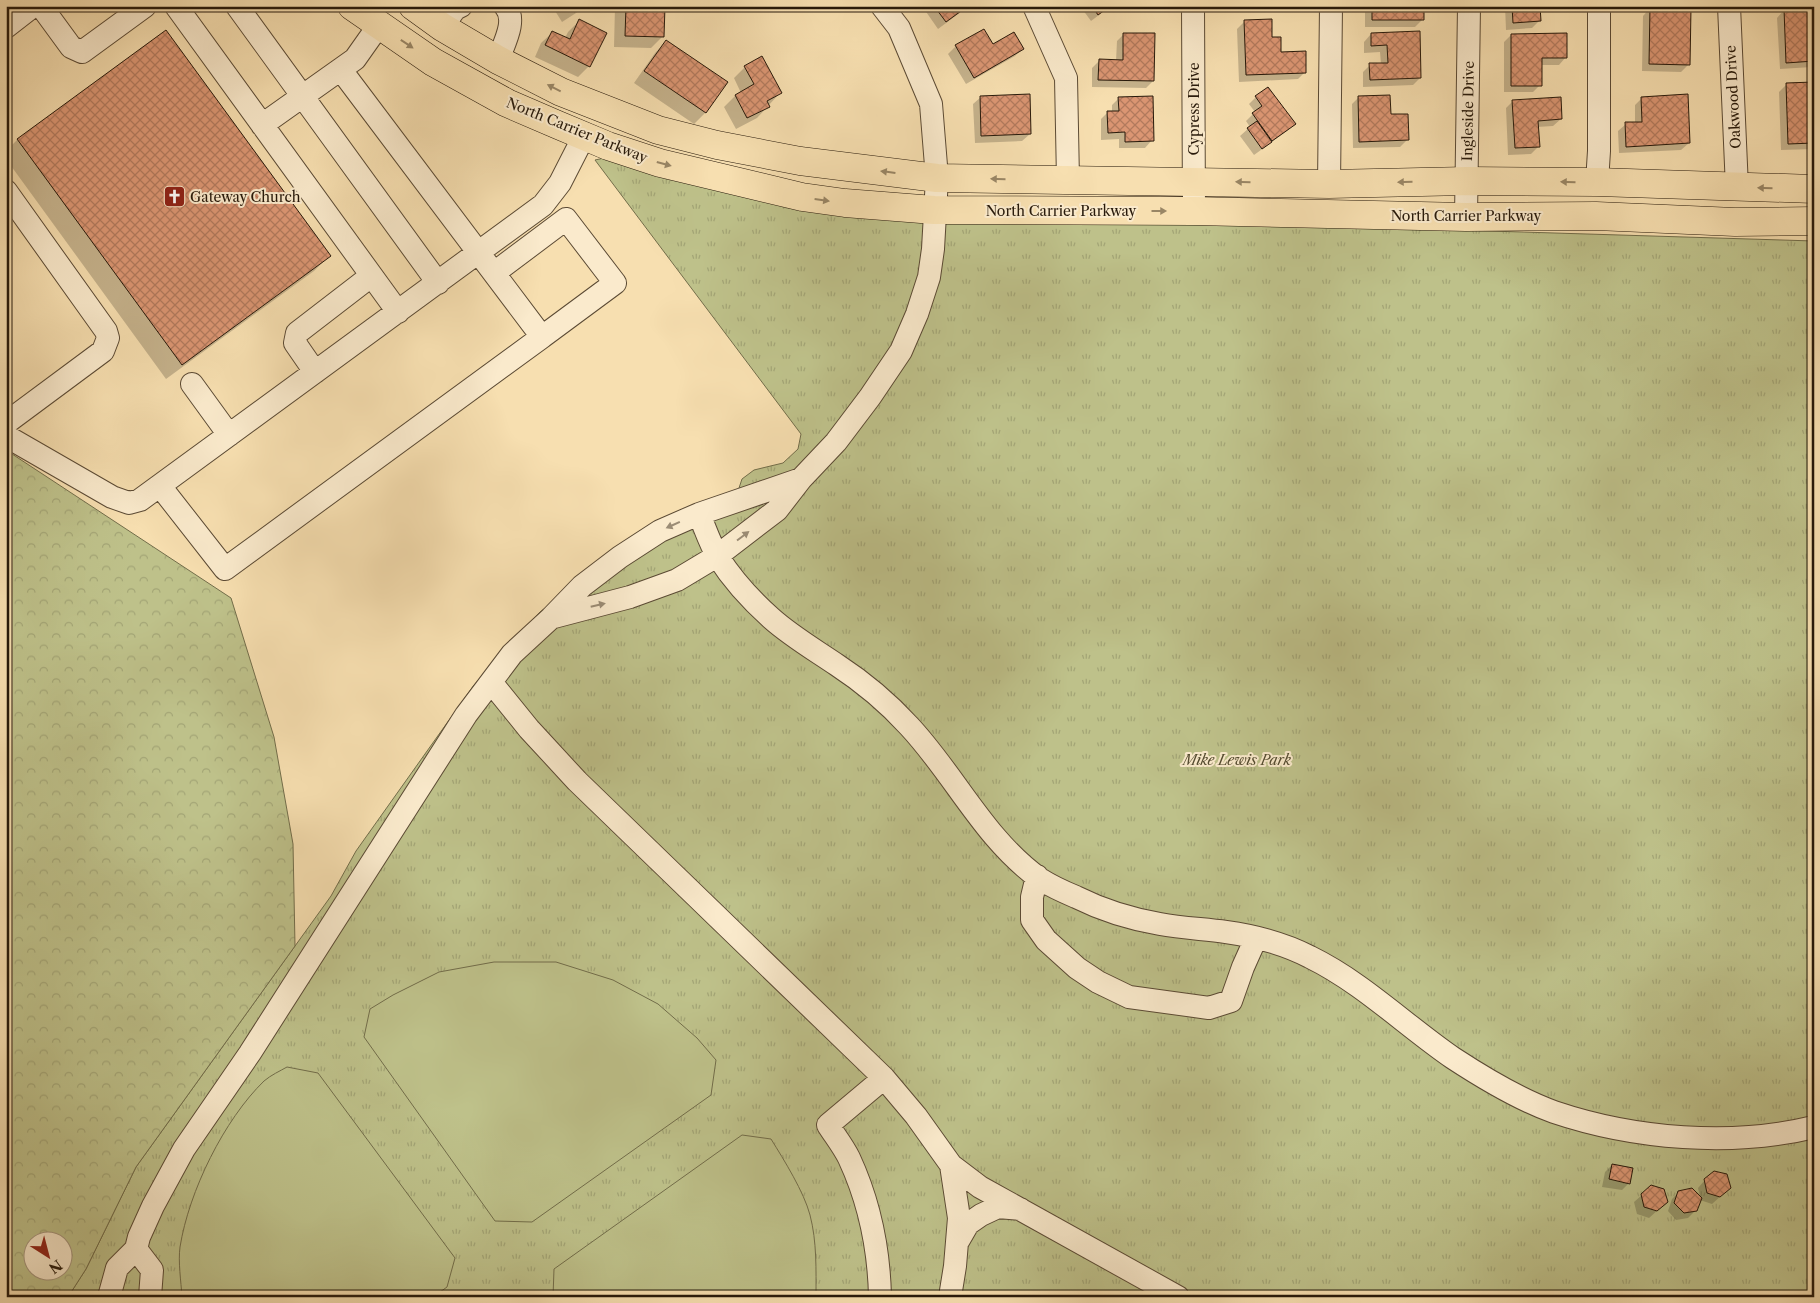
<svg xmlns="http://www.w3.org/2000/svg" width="1820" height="1303" viewBox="0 0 1820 1303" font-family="'Libre Caslon Text',serif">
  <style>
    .grass { fill: url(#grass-tufts); stroke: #726d4a }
    .forest { fill: url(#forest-crowns); stroke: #726d4a; fill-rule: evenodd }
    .pitch { fill: #bec18a; stroke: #726d4a }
    .shadow { fill: #0003 }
    .building { fill: url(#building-cross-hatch); stroke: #27190a }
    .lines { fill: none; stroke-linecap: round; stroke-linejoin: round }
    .minor-casing { stroke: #5b4a34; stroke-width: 24 }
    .major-casing { stroke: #27190a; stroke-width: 29 }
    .minor { stroke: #faeacc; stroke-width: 22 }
    .major { stroke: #f7dfb0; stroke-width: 28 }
    .oneway { fill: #998665 }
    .oneway2 { fill: #9b8c75 }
    .labels { text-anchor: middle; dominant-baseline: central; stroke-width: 4; stroke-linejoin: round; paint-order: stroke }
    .street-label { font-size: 14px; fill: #27190a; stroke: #faeacc }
    .poi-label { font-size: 14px; fill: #27190a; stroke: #faeacc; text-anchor: start }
    .park-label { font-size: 14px; font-style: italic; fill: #544b30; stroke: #faeacc }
  </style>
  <defs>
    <pattern id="grass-tufts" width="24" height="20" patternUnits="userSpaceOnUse" patternTransform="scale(1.25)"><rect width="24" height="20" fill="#bec18a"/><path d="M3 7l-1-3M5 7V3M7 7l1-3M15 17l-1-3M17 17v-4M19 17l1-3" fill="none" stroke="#a3a576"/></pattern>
    <pattern id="forest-crowns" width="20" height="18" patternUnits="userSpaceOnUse" patternTransform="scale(1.25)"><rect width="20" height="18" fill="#bec18a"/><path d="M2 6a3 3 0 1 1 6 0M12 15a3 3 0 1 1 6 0" fill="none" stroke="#a3a576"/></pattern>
    <pattern id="building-cross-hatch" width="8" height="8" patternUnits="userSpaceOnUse" patternTransform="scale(1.25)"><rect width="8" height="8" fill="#db9673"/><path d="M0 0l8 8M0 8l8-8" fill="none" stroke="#b27a5d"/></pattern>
  </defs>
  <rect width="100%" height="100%" fill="#f7dfb0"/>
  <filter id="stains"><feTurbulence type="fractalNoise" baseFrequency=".004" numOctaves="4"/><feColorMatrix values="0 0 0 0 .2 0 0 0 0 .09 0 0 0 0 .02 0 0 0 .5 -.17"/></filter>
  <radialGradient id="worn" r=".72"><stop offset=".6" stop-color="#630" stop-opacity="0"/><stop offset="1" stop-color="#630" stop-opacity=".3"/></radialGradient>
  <path class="grass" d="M609,157l138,39 450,26 617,19v1056h-1746l18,-28 50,-102 195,-271 25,-45 118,-166 66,-73 71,-55 127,-66 4,-12 12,-9 29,-7 15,-14 3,-15 -206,-274z"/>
  <path class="forest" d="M6,450l225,148 43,139 19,107 2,102 -159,221 -50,102 -18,28h-62zM32,1240h30v30h-30z"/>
  <path class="pitch" d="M494,962h62l57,18 45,24 39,34 19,22 -5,35 -179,127 -37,-1 -131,-184 6,-28 23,-14 46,-23z
    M287,1067l31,6 137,185 -8,29 -14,10h-251c-1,-16 -4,-35 -2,-50 9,-56 44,-127 84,-166 7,-6 16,-10 23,-14z
    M742,1135l29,4c13,21 33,53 39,76 7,27 6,55 6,82h-263l1,-28z"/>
  <path class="shadow" d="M552,6h35l-25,16z
    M615,6h48l-1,31 -11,11 -37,-1z
    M922,6h47l-31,23z
    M1080,6h31l-20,15z
    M1365,6h57l1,13 -8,8h-50z
    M1505,6h34v15l-7,7 -26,2z
    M1650,8l38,57 -7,7 -39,-1 1,-55z
    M1814,9v57l-2,1 -32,2 -3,-51 7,-8z
    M579,21l10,45 -11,11 -43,-20 6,-14 12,-11 12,6 3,-6z
    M1244,22l27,16 9,16 25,18 -7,7 -59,3 -2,-53z
    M983,30l9,16 30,3 -7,7 -49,28 -18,-30 8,-8z
    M1419,33l1,45 -7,7 -50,2v-15l7,-7 11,-1 -1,-12 -16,1v-11l7,-8z
    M1124,34l29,47 -7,7 -54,-1v-19l7,-7h17l1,-20z
    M1511,35l55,22 -7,8h-19v20l-7,7h-29v-50z
    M666,42l60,40 -21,31 -11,11 -60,-41 21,-30z
    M745,67l35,26 -23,25 -21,11 -12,-22 11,-11 6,-3 -7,-15z
    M1814,83v66l-33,1 -2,-58 8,-8z
    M981,97l49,37 -8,7 -47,2 -2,-39z
    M1256,97l38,27 -7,7 -33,24 -14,-19 10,-9 -4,-6 9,-9 -6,-8z
    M1359,97l30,19 18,24 -7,7 -47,1 -1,-44z
    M1119,98l33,42 -7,8h-26v-9l-18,1v-21l7,-7h4v-7z
    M1642,98l47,45 -8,7 -62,3 -1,-22 8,-7 9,-1v-18z
    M1513,101l48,18 -8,7 -16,1 2,19 -8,8 -23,1 -2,-47z
    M18,139l311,117 -15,15 -148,108 -160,-220v-8z
    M1612,1165l17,18 -7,7 -20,-3 3,-15z
    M1705,1180l17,15 -10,9 -12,-4 -4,10 -8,8 -12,2 -8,-9 4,-12 7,-7 21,5 -2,-9z
    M1642,1195l17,14 -10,9 -12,-4 -3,-12z"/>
  <path class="building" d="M570,6h13l-9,6z
    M626,6h39l-1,31 -39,-1z
    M934,6h34l-22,16z
    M1092,6h18l-12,9z
    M1372,6h52v14h-52z
    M1512,6h28l1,15 -28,2z
    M1650,7l41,1 -1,57 -41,-1z
    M1814,7v54l-28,2 -2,-54z
    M579,19l28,14 -17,34 -45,-22 7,-14 18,8z
    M1272,19v18h9v15l25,-1v22l-60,2 -2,-55z
    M984,29l9,15 21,-12 10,17 -50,29 -19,-33z
    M166,30l165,226 -149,109 -165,-226z
    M1420,31l1,47 -51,2 -1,-17h19l-1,-18 -16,1v-13z
    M1123,33h32l-1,48 -56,-1 1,-21 24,1z
    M1567,33v25h-25v28h-31v-52z
    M666,40l62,42 -22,31 -62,-42z
    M762,56l20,37 -15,8 3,6 -23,11 -12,-23 19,-11 -10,-18z
    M1814,82v61l-26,1 -2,-61z
    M1268,87l28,37 -24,17 -20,-28 10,-7 -7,-10z
    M1030,94l1,40 -50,2 -1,-40z
    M1688,94l2,49 -64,4 -1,-25h17l-1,-25z
    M1390,95l1,19h17l1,26 -50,2 -1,-46z
    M1153,96l1,45 -29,1v-10l-17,1 -1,-22h12l-1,-14z
    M1561,97l1,22 -24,2 2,26 -25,1 -3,-48z
    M1257,121l15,21 -10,7 -15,-21z
    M1612,1164l21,4 -3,16 -21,-5z
    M1714,1171l13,3 4,14 -11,9 -13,-4 -3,-14z
    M1651,1185l13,4 4,13 -11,9 -13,-4 -3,-13z
    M1692,1188l10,10 -5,13 -13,2 -10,-10 4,-12z"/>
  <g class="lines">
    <defs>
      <path id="minor" d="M41,6l30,41 11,5 63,-46
        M176,6l222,306
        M237,6l201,277
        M1034,6l32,72 2,102
        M1193,6l1,205
        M1729,6l8,182
        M6,27l27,-21
        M442,27l13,-18 6,-3
        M498,60c5,-15 20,-40 7,-54
        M341,70l201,267 73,-54 -49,-64 -72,54
        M262,125l93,-66 24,-34
        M1597,182l2,-31v-145
        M1329,184l2,-178
        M6,191l100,140 2,7 -5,13 -97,72
        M1466,217l3,-211
        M315,372l-20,-29 2,-10 74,-57
        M192,384l37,51
        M6,436l106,61 17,6 11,-3 403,-295 17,-22 24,-47
        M160,486l65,83 317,-232
        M699,514c6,14 11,30 19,43 14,22 34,44 53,61 20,18 44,32 66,47 26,17 51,38 72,61 46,49 75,113 131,153 11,7 24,13 36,18 26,13 55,22 84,27 22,4 44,5 66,8 29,4 59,12 84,25 53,26 95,68 143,101 32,21 65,41 101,54 80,27 178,35 260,15
        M554,617l76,-20 47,-17 40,-24 60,-46 24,-31 35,-37 34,-45 31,-46 16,-37 12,-37 4,-28 4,-71 -6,-74 -32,-76 -17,-22
        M491,682l38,47 48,52 307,297 32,38 35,49 29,22 198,110
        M1037,876l-5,21v23l14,20 31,28 21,14 31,15 80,11 22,-7 12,-34 13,-29
        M957,1243l11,-19 13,-9 17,-8 22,2
        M136,1249l16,21 -2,27
        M109,1297l8,-29 19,-19 3,-12 14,-31 31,-57 66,-96 216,-338 46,-61 39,-36 31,-32 38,-29 40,-26 39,-17 102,-35
        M880,1297c-1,-48 -11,-96 -31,-139 -6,-12 -14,-22 -21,-33l56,-47
        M950,1297l5,-31 4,-48 -8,-53"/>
      <path id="major" d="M352,6l81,56 74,41 51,22 50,21 52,17 142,34 43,6 89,7 260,1 272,6 130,-1 139,6 79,-1
        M413,6l29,21 56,33 63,32 97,38 59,15 83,16 137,17 392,6 138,-3 130,1 217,7"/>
    </defs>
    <use href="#minor" class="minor-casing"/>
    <use href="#major" class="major-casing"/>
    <use href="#minor" class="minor"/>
    <use href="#major" class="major"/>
  </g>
  <defs><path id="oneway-solid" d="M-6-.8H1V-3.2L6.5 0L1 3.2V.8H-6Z" transform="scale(1.25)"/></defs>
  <g class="oneway">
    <use href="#oneway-solid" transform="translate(407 44) rotate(34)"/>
    <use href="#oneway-solid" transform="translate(554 88) rotate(-153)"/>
    <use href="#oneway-solid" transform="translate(664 164) rotate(15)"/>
    <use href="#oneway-solid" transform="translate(888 172) rotate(-173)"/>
    <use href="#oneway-solid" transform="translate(998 179) rotate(-179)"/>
    <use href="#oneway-solid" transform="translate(1243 182) rotate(-179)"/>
    <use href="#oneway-solid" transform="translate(1405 182) rotate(179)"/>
    <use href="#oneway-solid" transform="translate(1568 182) rotate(-179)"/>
    <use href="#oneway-solid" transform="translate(1765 188) rotate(-179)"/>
    <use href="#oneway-solid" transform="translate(822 200) rotate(8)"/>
    <use href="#oneway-solid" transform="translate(1159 211)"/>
  </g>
  <g class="oneway2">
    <use href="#oneway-solid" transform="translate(673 525) rotate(156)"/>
    <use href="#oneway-solid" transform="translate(743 536) rotate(-37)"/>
    <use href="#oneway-solid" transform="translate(598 605) rotate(-13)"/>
  </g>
  <defs>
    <symbol id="church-square" viewBox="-11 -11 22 22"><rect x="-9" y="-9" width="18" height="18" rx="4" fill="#8f2418" stroke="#faeacc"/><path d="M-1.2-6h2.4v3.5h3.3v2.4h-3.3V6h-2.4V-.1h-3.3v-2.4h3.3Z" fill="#fff"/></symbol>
  </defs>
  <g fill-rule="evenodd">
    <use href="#church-square" x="162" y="184" width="25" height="25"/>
  </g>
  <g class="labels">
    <g class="street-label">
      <text transform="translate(1733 97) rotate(-93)">Oakwood Drive</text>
      <text transform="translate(1194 109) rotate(-90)">Cypress Drive</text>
      <text transform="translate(1468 111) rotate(-89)">Ingleside Drive</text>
      <text transform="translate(577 130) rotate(22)">North Carrier Parkway</text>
      <text x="1061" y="211">North Carrier Parkway</text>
      <text x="1466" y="216">North Carrier Parkway</text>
    </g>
    <g class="poi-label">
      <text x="190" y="197">Gateway Church</text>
    </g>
    <g class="park-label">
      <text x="1237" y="760">Mike Lewis Park</text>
    </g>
  </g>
  <rect width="1820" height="1303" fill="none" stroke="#f7dfb0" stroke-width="25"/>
  <rect x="8" y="8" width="1805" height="1288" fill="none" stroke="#27190a" stroke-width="2.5"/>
  <rect x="12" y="12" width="1795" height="1278" fill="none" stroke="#27190a"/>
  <g transform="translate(48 1256) rotate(144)"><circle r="24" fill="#faeacc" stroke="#a6967e"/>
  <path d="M0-4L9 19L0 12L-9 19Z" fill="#8f2418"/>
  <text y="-8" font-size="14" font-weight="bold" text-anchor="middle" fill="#27190a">N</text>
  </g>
  <rect width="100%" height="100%" filter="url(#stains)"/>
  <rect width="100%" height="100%" fill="url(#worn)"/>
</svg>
